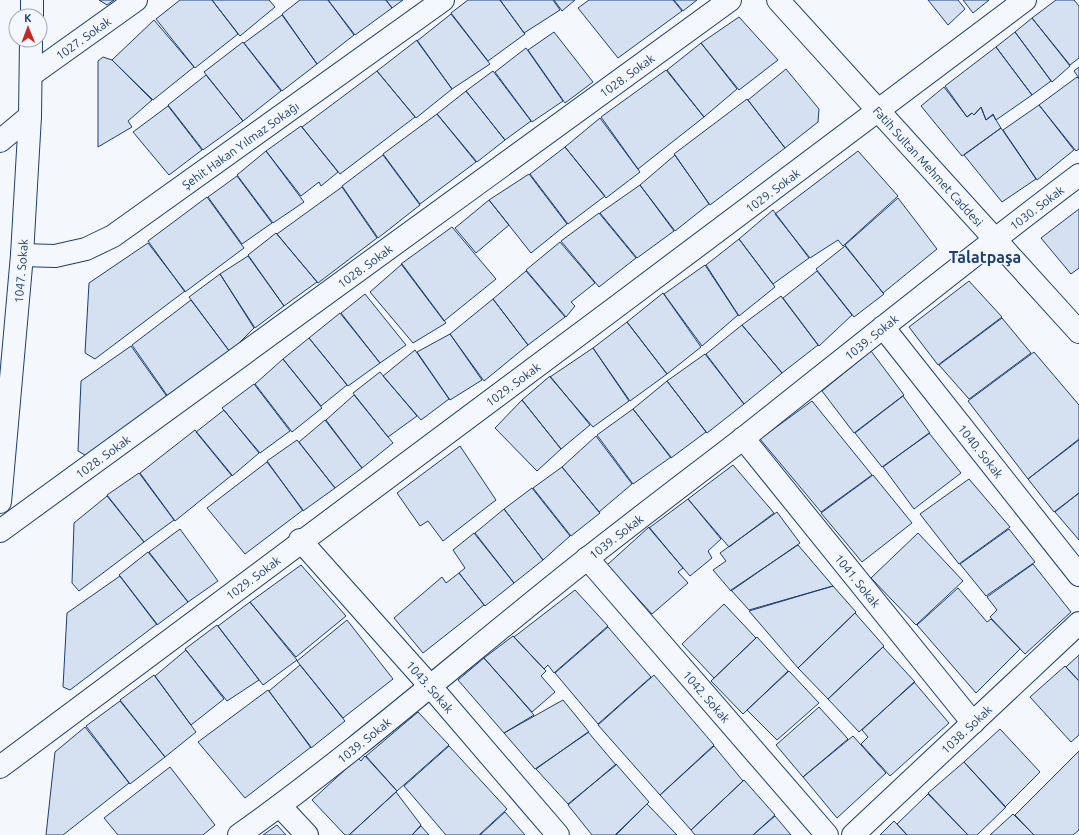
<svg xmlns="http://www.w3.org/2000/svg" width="1079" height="835" viewBox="0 0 1079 835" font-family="Ubuntu,sans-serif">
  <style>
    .building { fill: #d5e0f0; stroke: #1d3f73 }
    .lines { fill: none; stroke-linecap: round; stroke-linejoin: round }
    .minor-casing { stroke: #1d3f73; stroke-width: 24 }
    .secondary-casing { stroke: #1d3f73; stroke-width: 24 }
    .minor { stroke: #f4f7fb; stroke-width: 22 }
    .secondary { stroke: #f4f7fb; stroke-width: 22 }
    .labels { text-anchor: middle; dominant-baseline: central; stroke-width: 3; stroke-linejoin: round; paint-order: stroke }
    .street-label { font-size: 12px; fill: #1d3f73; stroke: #f4f7fb }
    .district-label { font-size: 16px; font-weight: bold; fill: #1d3f73; stroke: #f4f7fb }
  </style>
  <rect width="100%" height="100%" fill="#f4f7fb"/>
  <path class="building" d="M99,0h15l-7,5z
    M180,0h32l26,34 -43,34 -39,-49z
    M212,0h57l6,7 -35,29z
    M300,0h28l26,35 -37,29 -35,-50z
    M328,0h58l6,8 -37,27z
    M386,0h17l-11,8z
    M468,0h32l25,34 -37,27 -37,-48z
    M500,0h53l7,10 -36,23z
    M554,0h21l-13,11z
    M589,0h84l9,11 -64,47 -40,-50z
    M674,0h23l-14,11z
    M928,0h30l7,9 -17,16z
    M963,0h26l-16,13z
    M1056,0h18l5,6v52l-9,7 -38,-47z
    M451,14l39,50 -38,25 -35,-48z
    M282,15l35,49 -35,27 -38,-48z
    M739,17l39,43 -39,30 -38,-47z
    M1032,18l38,48 -18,16 -37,-50z
    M154,20l40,47 -41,33 -41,-40z
    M554,32l39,50 -28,21 -37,-53z
    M1015,32l36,49 -19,14 -36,-48z
    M417,40l35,49 -36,29 -39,-47z
    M243,42l38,49 -38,30 -39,-49z
    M701,43l36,46 -33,28 -37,-47z
    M996,47l36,48 -36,25 -3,-6 -7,6 -5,-13 -7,8 -2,-2 -5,4 -22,-31z
    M526,48l37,53 -31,21 -37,-50z
    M103,57l9,3 40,40 -24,21 4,6 -34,20v-86z
    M1079,67v11l-5,-7z
    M786,69l33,40 -1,13 -33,26 -37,-48z
    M666,70l38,47 -66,52 -37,-52z
    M377,71l38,46 -75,57 -38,-47z
    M493,71l38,50 -26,19 -39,-49z
    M206,75l37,46 -40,29 -35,-45z
    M1077,77l2,2v70l-3,2 -37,-46z
    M944,87l23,30 5,-4 2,2 7,-8 5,13 7,-5 8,13 -39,28 -41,-50z
    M466,91l39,49 -28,22 -40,-48z
    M747,99l38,49 -75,57 -36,-51z
    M1039,105l35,45 -37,30 -34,-50z
    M168,106l34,44 -33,25 -36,-43z
    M437,114l39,48 -56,42 -37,-50z
    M600,118l40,54 -34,26 -41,-51z
    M301,126l37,46 -17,14 -2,-4 -18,14 -35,-45z
    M1001,128l35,51 -34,23 -38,-47z
    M565,147l40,49 -37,28 -38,-50z
    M266,151l38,51 -31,21 -36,-48z
    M858,151l40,45 -55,50 -5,-6 -28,18 -35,-44z
    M383,155l37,50 -42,33 -36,-52z
    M675,155l34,49 -34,27 -35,-46z
    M529,174l38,50 -36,29 -42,-53z
    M237,176l35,47 -30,21 -34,-47z
    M640,185l34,46 -37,27 -37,-45z
    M342,187l35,51 -59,45 -41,-49z
    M207,197l37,51 -59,44 -37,-51z
    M898,198l39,51 -54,44 -38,-48z
    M489,200l20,25 -33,28 -21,-25z
    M1079,209v59l-8,6 -30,-36z
    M773,210l36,48 -36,26 -34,-45z
    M599,213l37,45 -37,29 -38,-46z
    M452,227l44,52 -52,42 -43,-57z
    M276,233l41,49 -33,24 -36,-51z
    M739,239l36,48 -36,29 -33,-51z
    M560,242l35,41 -24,19 4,4 -9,11 -40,-47z
    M148,243l37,48 -90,68 -10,-6 4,-70z
    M845,246l39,48 -30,23 -38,-48z
    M248,256l36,50 -29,22 -35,-54z
    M402,264l44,59 -33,20 -43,-51z
    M705,265l33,50 -36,31 -38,-52z
    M526,271l39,46 -37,28 -35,-46z
    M817,271l35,44 -33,31 -36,-48z
    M220,274l34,54 -24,24 -41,-55z
    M969,281l33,36 -64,48 -29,-38z
    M663,293l38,54 -34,27 -40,-52z
    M365,294l41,51 -26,18 -39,-50z
    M781,296l37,49 -36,28 -40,-48z
    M493,299l35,46 -44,36 -34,-47z
    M191,300l39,52 -61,46 -37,-53z
    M340,313l40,50 -32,23 -39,-48z
    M1002,318l29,35 -62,46 -30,-34z
    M627,322l40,52 -37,27 -37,-53z
    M742,325l40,48 -38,31 -38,-50z
    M450,334l32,46 -32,20 -33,-48z
    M309,338l38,47 -26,21 -38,-47z
    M131,346l37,52 -76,61 -14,-8 3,-70z
    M593,348l36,53 -36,26 -43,-50z
    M415,350l34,49 -28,21 -38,-44z
    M871,351l33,44 -50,38 -32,-42z
    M1034,352l45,53v34l-51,40 -60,-78z
    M705,354l39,50 -37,29 -40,-52z
    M283,359l39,49 -30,24 -37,-48z
    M380,372l37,44 -29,21 -35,-44z
    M550,376l40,49 -29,24 -39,-49z
    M667,381l39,51 -35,26 -38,-49z
    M254,384l36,47 -30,22 -38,-45z
    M354,395l39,48 -31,25 -36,-48z
    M903,396l27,37 -48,34 -27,-34z
    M522,400l39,49 -24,22 -42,-43z
    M812,401l60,74 -51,37 -61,-73z
    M633,409l38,48 -38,27 -36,-49z
    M224,410l35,43 -27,23 -36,-44z
    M325,420l37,48 -27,20 -36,-46z
    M195,430l37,45 -57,46 -35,-48z
    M929,433l32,40 -47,36 -31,-42z
    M596,436l36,48 -33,28 -37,-45z
    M297,440l38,48 -32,23 -36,-50z
    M1079,440v53l-25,19 -26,-33z
    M460,446l36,54 -53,41 -15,-20 -8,5 -23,-33z
    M267,462l36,48 -58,44 -38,-46z
    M733,465l41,48 -45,34 -41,-48z
    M562,467l38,46 -29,23 -38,-48z
    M139,473l35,47 -30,22 -37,-47z
    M873,475l39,48 -50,39 -41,-49z
    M969,479l41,48 -51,37 -39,-50z
    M532,488l38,48 -27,24 -39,-51z
    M1079,493v47l-24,-28z
    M107,496l37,46 -65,49 -7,-8 2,-60z
    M688,499l33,40 -13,12 4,7 -22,18 -41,-48z
    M504,509l39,51 -29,23 -39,-50z
    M777,512l23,31 -69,48 -18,-21 13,-9 -6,-8z
    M649,527l34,41 -5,4 10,11 -36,31 -45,-49z
    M180,529l38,52 -30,21 -39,-50z
    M1009,529l26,33 -49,34 -26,-32z
    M474,533l40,50 -29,23 -26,-33 6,-5 -12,-18z
    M918,533l45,48 -47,44 -45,-47z
    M798,545l35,41 -84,24 -18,-20z
    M148,552l40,50 -31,23 -38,-50z
    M1033,564l38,48 -46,42 -35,-37 7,-7 -10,-13z
    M301,565l45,51 -50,41 -46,-55z
    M459,573l25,32 -61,48 -29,-35 48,-41 4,6z
    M120,576l37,48 -87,66 -7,-3 4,-74z
    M833,586l23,26 -58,56 -49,-57z
    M958,588l29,34 4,-3 29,30 -44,44 -59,-68z
    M575,590l33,36 -54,47 -6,-8 -4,4 -30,-32z
    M250,602l47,58 -34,25 -45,-59z
    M724,604l32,34 -42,40 -32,-34z
    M855,613l29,33 -56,53 -30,-31z
    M347,620l46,59 -50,39 -46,-57z
    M217,625l42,55 -32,21 -42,-52z
    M608,627l43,50 -53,47 -43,-51z
    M513,636l33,35 -5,5 14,16 -23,20 -48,-54z
    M757,637l31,34 -45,43 -32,-33z
    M883,647l32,35 -56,50 -31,-33z
    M186,650l38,49 -33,26 -36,-49z
    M1079,655v26l-13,-14z
    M484,658l50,57 -30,18 -46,-53z
    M300,665l45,56 -34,27 -42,-57z
    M1065,666l14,15v54l-8,7 -41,-45z
    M789,671l30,32 -42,37 -30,-30z
    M154,675l42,57 -31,25 -45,-57z
    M654,675l60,70 -54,50 -62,-70z
    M914,682l35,41 -59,53 -29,-32 7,-7 -6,-7z
    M268,690l43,57 -66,51 -47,-56z
    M563,700l26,32 -54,37 -31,-36z
    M120,701l45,56 -35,27 -44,-58z
    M819,707l29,32 -45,38 -27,-32z
    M418,712l31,33 -52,46 -31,-35z
    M85,727l44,56 -66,52h-17l9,-83z
    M1000,729l40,43 -35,35 -41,-45z
    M588,732l28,33 -48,39 -32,-35z
    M853,736l33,37 -49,45 -34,-41z
    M449,746l58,63 -28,26h-33l-42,-49z
    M714,746l29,35 -52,49 -31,-35z
    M1079,751v79l-6,5h-39l-19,-20z
    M365,756l32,35 -48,44h-4l-33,-35 46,-42 3,3z
    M964,762l42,45 -29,28h-9l-40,-42z
    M616,764l33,38 -34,33h-23l-24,-30z
    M170,767l45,58 -12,10h-85l-14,-17z
    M744,780l31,35 -22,20h-58l-4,-5z
    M396,792l25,33 -9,10h-63z
    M928,794l40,41h-61l-10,-11z
    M647,804l30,31h-61z
    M505,812l20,23h-45z
    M1013,814l21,21h-44z
    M775,816l16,19h-38z
    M894,821l13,14h-27z
    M277,825l9,10h-23z
    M421,826l8,9h-17z"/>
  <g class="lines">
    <defs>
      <g id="minor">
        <path id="s1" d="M31,75l105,-75"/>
        <path d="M0,141l30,-25"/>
        <path id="s2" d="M22,255l33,1 31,-7 27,-13 330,-236"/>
        <path id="s3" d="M883,327l196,248"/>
        <path id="s4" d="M743,438l230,285"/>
        <path id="s5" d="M0,531l730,-531"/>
        <path id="s6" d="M300,540l131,147 127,148"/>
        <path id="s7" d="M587,558l240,277"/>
        <path id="s8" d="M0,767c341,-257 685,-509 1025,-767"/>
        <path d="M280,806l27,29"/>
        <path id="s9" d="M239,835c121,-86 232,-185 349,-277 52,-41 105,-81 157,-121 111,-88 221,-177 334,-262"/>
        <path id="s10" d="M853,835l226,-212"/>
      </g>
      <g id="secondary">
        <path id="s11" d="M778,0l301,332"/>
        <path d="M32,16v-16"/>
        <path id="s12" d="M0,502l22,-247 8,-139 1,-76"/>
      </g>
    </defs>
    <use href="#minor" class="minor-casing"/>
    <use href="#secondary" class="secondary-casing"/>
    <use href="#minor" class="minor"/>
    <use href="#secondary" class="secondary"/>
  </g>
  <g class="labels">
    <g class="street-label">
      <text stroke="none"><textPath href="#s1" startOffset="64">1027. Sokak</textPath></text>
      <text stroke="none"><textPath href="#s5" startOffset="775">1028. Sokak</textPath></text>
      <text stroke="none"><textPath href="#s2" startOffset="251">Şehit Hakan Yılmaz Sokağı</textPath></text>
      <text stroke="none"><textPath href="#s11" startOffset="224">Fatih Sultan Mehmet Caddesi</textPath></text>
      <text stroke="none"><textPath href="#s8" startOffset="964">1029. Sokak</textPath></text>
      <text stroke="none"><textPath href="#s9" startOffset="1015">1030. Sokak</textPath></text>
      <text stroke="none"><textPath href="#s5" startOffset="451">1028. Sokak</textPath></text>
      <text stroke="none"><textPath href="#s12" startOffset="232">1047. Sokak</textPath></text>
      <text stroke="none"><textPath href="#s9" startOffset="805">1039. Sokak</textPath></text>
      <text stroke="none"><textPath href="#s8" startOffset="640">1029. Sokak</textPath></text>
      <text stroke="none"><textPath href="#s3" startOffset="158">1040. Sokak</textPath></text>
      <text stroke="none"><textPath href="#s5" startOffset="127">1028. Sokak</textPath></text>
      <text stroke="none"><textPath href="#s9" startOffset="481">1039. Sokak</textPath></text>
      <text stroke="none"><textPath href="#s8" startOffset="316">1029. Sokak</textPath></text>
      <text stroke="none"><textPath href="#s4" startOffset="183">1041. Sokak</textPath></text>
      <text stroke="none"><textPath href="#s6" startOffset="196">1043. Sokak</textPath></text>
      <text stroke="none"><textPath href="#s7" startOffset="183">1042. Sokak</textPath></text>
      <text stroke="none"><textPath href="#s10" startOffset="155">1038. Sokak</textPath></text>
      <text stroke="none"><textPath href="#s9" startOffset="157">1039. Sokak</textPath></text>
    </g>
    <g class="district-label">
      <text x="985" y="257">Talatpaşa</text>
    </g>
  </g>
  <g transform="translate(28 28) rotate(359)"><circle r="19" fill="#f4f7fb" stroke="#9eadc5"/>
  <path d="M0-3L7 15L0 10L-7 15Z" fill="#c62828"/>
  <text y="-6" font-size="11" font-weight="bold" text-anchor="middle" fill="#1d3f73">K</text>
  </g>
</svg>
